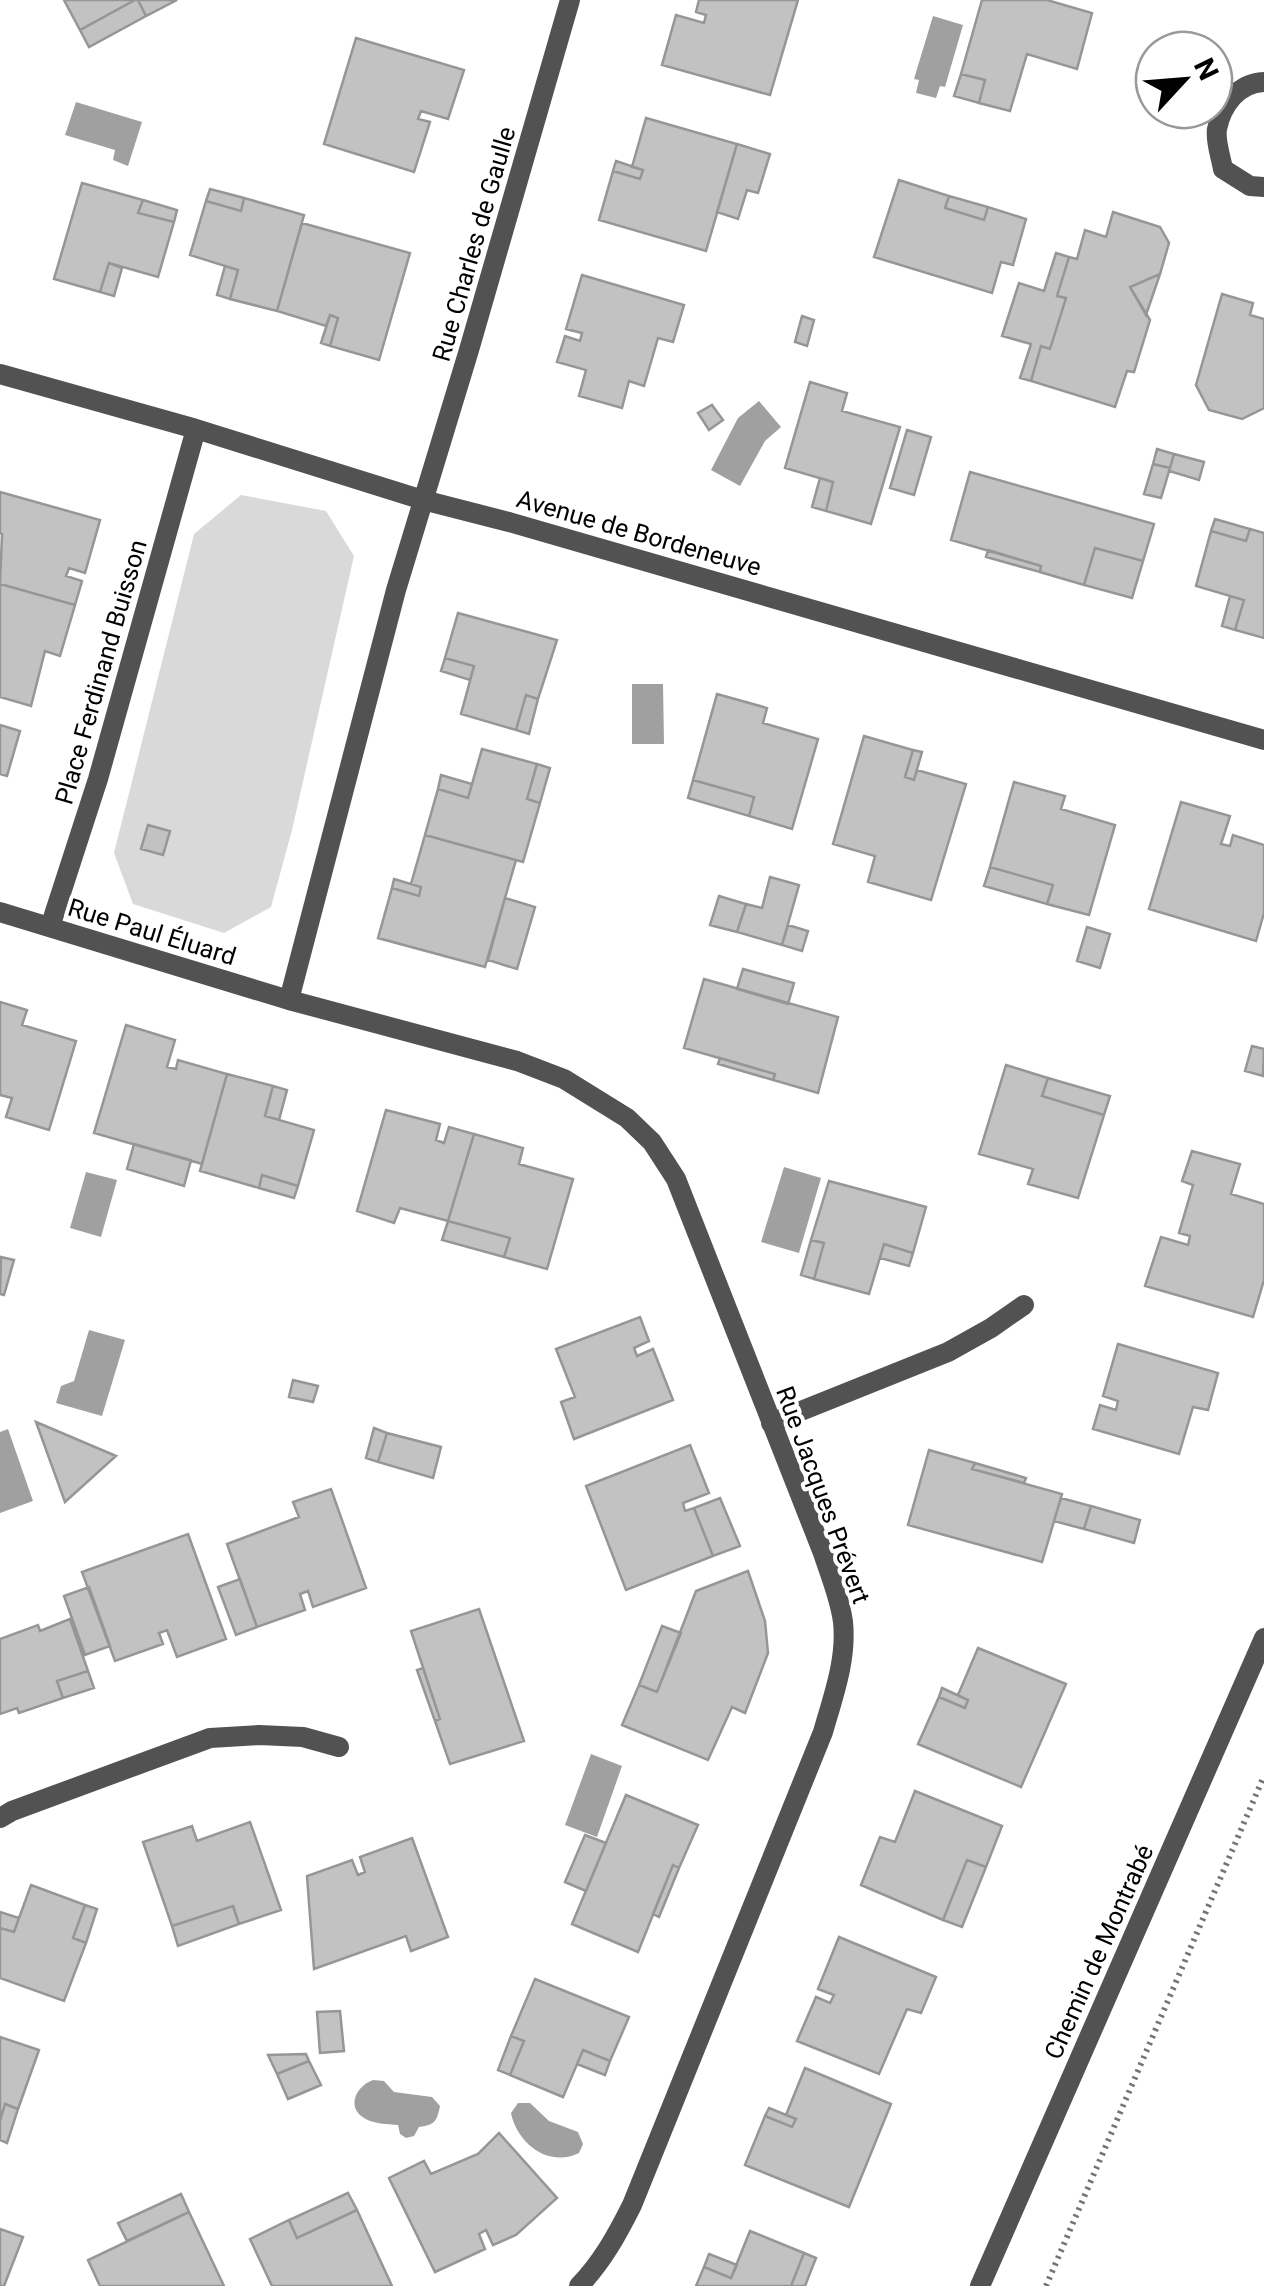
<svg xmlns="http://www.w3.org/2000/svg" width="1264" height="2286" viewBox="0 0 1264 2286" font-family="Roboto,sans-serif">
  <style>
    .green { fill: #d9d9d9 }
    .water { fill: #a0a0a0 }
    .building { fill: #c2c2c2; stroke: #969696; stroke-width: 2.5 }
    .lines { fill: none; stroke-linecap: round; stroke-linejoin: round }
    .path { stroke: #747474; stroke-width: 6; stroke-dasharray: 2.5 5; stroke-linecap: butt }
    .service { stroke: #525252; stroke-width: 20 }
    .minor { stroke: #525252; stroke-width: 20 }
    .tertiary { stroke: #525252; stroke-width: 20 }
    .labels { text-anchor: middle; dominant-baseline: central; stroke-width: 8; stroke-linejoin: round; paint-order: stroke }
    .street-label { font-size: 25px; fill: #000; stroke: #fff }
  </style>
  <rect width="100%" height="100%" fill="#fff"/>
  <path class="green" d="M241,495l85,16 28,45 -62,274 -21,77 -47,26 -91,-29 -19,-51 80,-319z"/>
  <path class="water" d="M933,16l30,9 -18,62 -5,-1 -4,12 -20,-5 3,-13 -5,-1z
    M76,102l66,20 -14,44 -15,-6 2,-10 -50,-15z
    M759,401l22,26 -16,14 -25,45 -29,-16 27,-52z
    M632,684h31l1,60h-32z
    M784,1167l37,11 -22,75 -38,-11z
    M86,1172l31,8 -16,57 -31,-9z
    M89,1330l36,10 -23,76 -46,-13 5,-17 13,-5z
    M8,1429l25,72 -33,12v-81z
    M591,1754l31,12 -25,71 -32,-12z
    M373,2080l11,1 10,11 38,5 8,9c-3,15 -5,19 -21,21l-5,9 -8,2 -6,-4 -2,-9c-11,-1 -25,-1 -34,-7 -18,-11 -8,-32 9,-38z
    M518,2103h12l19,18 29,11 5,12 -4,9c-31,15 -62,-10 -68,-40z"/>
  <path class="building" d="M64,0h71l-55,30z
    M135,0h3l8,16 -57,31 -9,-17z
    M138,0h39l-31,16z
    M699,0h99l-28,95 -108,-30 14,-50 28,8 2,-8 -10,-3z
    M982,0h65l45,13 -15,56 -50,-15 -17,57 -31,-8 6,-23 -24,-6z
    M356,38l108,32 -16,49 -27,-8 -3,8 12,3 -16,50 -90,-28z
    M961,74l24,6 -6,23 -25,-7z
    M646,118l91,26 -31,107 -107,-31 14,-49 27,8 3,-9 -11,-3z
    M737,144l33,10 -12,39 -11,-3 -9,29 -21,-7z
    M616,161l27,9 -3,9 -27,-8z
    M899,180l50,16 -4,12 39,12 4,-13 38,12 -13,46 -12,-3 -9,31 -118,-36z
    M82,183l61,17 -5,13 36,9 -16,55 -49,-14 -9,29 -46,-13z
    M210,189l34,9 -3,13 -35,-10z
    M949,196l39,11 -4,13 -39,-12z
    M244,198l60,17 -27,96 -47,-12 8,-29 -48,-15 16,-54 35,10z
    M143,200l34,10 -3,12 -36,-9z
    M1113,212l47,15 9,16 -9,31 -30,13 20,33 -16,52 -7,-1 -12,36 -84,-26 10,-35 9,3 16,-51 -9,-2 12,-39 8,2 8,-29 21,7z
    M302,223l108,30 -31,107 -49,-14 8,-28 -8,-3 -4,11 -49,-15z
    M1056,253l13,4 -12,39 9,2 -16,51 -9,-3 -10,35 -11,-3 11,-34 -29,-8 17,-53 25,8z
    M109,263l13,5 -8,28 -14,-4z
    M225,266l13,4 -8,29 -13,-4z
    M1160,274l-14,41 -16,-28z
    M582,275l102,30 -11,37 -15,-4 -14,48 -15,-5 -7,27 -43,-12 7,-26 -29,-8 8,-26 15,5 2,-8 -16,-4z
    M1222,294l31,9 -3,12 14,4v89l-22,11 -33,-9 -13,-25z
    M330,315l8,3 -8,28 -9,-3z
    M802,316l12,4 -7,26 -12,-4z
    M810,382l37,11 -5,18 58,16 -29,97 -45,-13 7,-29 -48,-14z
    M712,405l11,15 -14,10 -11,-17z
    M907,430l24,7 -17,58 -24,-7z
    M1157,449l17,5 -4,14 -17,-4z
    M1174,454l30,8 -5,18 -30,-9z
    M1153,464l17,4 -9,30 -17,-4z
    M970,472l184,52 -11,37 -48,-13 -11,37 -44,-13 1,-6 -90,-26z
    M820,478l13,4 -7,29 -14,-4z
    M0,492l100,28 -15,53 -16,-5 -3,8 16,5 -7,24 -75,-21 2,-50 -2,-1z
    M1215,519l35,10 -4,12 -35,-10z
    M1250,529l14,4v105l-29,-8 9,-30 -48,-14 15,-55 35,10z
    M1095,548l48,13 -11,37 -48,-13z
    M988,550l53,16 -1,6 -54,-15z
    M0,584l75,21 -15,51 -15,-5 -14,55 -31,-9z
    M1230,596l14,4 -9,30 -13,-4z
    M458,613l99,27 -19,59 -12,-4 -10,35 -55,-16 13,-48 -29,-8z
    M445,658l29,8 -4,14 -29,-9z
    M717,694l50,14 -4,15 55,16 -26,90 -43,-13 5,-19 -61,-17z
    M526,695l12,4 -9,35 -13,-4z
    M0,725l20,6 -13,45 -7,-2z
    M864,736l49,14 -8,27 9,3 3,-10 49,14 -35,116 -63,-18 7,-26 -42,-12z
    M482,749l55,15 -10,35 13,4 -17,59 -98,-27 13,-46 30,9z
    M913,750l9,2 -8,28 -9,-3z
    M537,764l13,4 -10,35 -13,-4z
    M441,775l31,9 -4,14 -30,-9z
    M693,780l61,17 -5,19 -61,-18z
    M1014,782l51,14 -4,13 54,16 -26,90 -42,-11 6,-19 -63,-18z
    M1181,802l49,14 -9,28 9,2 3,-11 31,10v68l-8,28 -107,-32z
    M148,825l22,6 -7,24 -22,-6z
    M425,835l91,25 -31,107 -107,-29 14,-50 27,8 2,-9 -10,-3z
    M990,867l63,18 -6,19 -63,-18z
    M770,877l29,8 -17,60 -45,-13 9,-28 16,4z
    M394,879l27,8 -2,9 -27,-8z
    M719,896l27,8 -9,28 -27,-7z
    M505,898l30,9 -18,62 -29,-9z
    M788,925l20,6 -6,20 -20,-6z
    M1087,927l23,7 -10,34 -23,-7z
    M743,969l51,14 -6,21 -51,-15z
    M704,979l134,38 -20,76 -45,-13 2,-6 -91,-26z
    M0,1002l27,8 -5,15 54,16 -27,89 -43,-13 6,-19 -12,-3z
    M126,1025l49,15 -8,27 9,2 2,-9 49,14 -25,90 -108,-31z
    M1252,1046l12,3 -1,27 -18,-5z
    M720,1058l55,16 -2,6 -55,-16z
    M1006,1065l42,13 -6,18 62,19 -26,83 -50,-14 5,-15 -54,-15z
    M227,1074l46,12 -8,30 49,14 -16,56 -36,-11 -3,13 -59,-17z
    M1048,1078l62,18 -6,19 -62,-19z
    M273,1086l14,4 -8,30 -14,-4z
    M386,1110l54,14 -4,16 8,3 5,-16 25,7 -26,87 -48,-13 -6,15 -37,-12z
    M474,1134l49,14 -4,16 54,15 -26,90 -43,-12 6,-19 -62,-17z
    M134,1144l57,16 -7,26 -57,-17z
    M1192,1151l48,13 -9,30 33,10v76l-11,37 -108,-31 16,-49 27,8 2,-9 -11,-3 14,-48 -11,-4z
    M262,1175l36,11 -4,12 -35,-10z
    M829,1181l97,26 -13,46 -29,-9 -15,50 -55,-15 10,-36 -13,-3z
    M448,1221l62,17 -6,19 -62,-17z
    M811,1240l13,3 -10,36 -13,-4z
    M884,1244l29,9 -4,13 -29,-8z
    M1,1257l13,3 -10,35 -4,-1z
    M640,1317l9,24 -15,7 3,8 16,-7 20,51 -99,39 -13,-37 14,-5 -19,-48z
    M1118,1344l100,29 -10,37 -15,-3 -14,47 -86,-25 7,-24 16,5 2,-9 -15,-5z
    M293,1380l25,6 -5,16 -24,-5z
    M36,1422l80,34 -51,46z
    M374,1428l13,5 -9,29 -12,-4z
    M387,1433l54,14 -8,31 -55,-16z
    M690,1445l19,48 -26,10 2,8 9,-3 19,48 -87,34 -40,-104z
    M929,1450l46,13 -3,6 90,25 -20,68 -134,-37z
    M975,1463l51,15 -2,5 -52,-14z
    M331,1489l35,99 -53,19 -5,-16 -8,3 5,16 -48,17 -30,-83 72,-27 -6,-15z
    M720,1498l20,48 -27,10 -19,-48z
    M1061,1498l30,8 -7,23 -30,-8z
    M1091,1506l49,14 -6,23 -50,-14z
    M188,1534l38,105 -49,18 -10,-27 -8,3 4,11 -48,17 -33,-89z
    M748,1571l17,50 3,32 -23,60 -13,-6 -24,53 -86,-35 17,-40 18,7 39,-101z
    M240,1579l17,48 -21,8 -18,-48z
    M89,1587l21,59 -25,9 -21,-59z
    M479,1609l45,132 -74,23 -15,-43 5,-2 -29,-88z
    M70,1619l18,52 -31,10 6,17 -44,15 -2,-5 -17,6v-75l38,-14 2,6z
    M662,1626l19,7 -24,59 -18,-7z
    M978,1648l88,36 -45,103 -103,-43 21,-47 26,11 3,-8 -10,-5z
    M423,1668l17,51 -5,2 -18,-51z
    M88,1671l6,17 -31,10 -6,-17z
    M942,1688l26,12 -3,8 -26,-11z
    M915,1791l87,35 -16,41 -19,-7 -24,60 -82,-35 19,-48 15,5z
    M626,1795l72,30 -19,43 -6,-3 -35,87 -66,-28z
    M250,1822l31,88 -42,14 -6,-18 -61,20 -29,-84 49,-16 5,15z
    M585,1835l21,8 -20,48 -21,-9z
    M412,1838l36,99 -37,14 -5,-15 -92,33 -7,-93 45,-16 6,15 7,-3 -5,-15z
    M967,1860l19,7 -24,60 -19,-7z
    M673,1865l6,3 -20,49 -6,-3z
    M31,1885l54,20 -12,33 13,5 -22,58 -64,-23v-50l14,4z
    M85,1905l12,4 -11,34 -13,-5z
    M233,1906l6,18 -61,22 -6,-20z
    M0,1912l19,6 -5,14 -14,-4z
    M839,1937l97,40 -15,36 -14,-4 -28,65 -82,-33 19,-44 14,6 4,-8 -16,-6z
    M535,1979l94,38 -19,44 -27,-11 -20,47 -53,-22 14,-34 -13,-5z
    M340,2011l4,40 -24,2 -3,-41z
    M511,2036l13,5 -14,34 -12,-5z
    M0,2037l39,13 -21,59 -13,-5 -5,17z
    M583,2050l27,11 -5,14 -28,-11z
    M306,2054l3,7 -32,13 -9,-19z
    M309,2061l12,24 -33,14 -11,-25z
    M805,2068l86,36 -42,103 -104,-42 20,-49 27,11 4,-8 -10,-4z
    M5,2104l13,5 -11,34 -7,-3v-19z
    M769,2108l27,11 -4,8 -27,-11z
    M499,2133l58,65 -41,37 -23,10 -7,-15 -7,4 6,15 -50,23 -46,-94 35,-17 7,13 47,-20z
    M348,2193l9,17 -60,28 -8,-18z
    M181,2194l8,18 -62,29 -9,-18z
    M357,2210l35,76h-120l-22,-47 39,-19 8,18z
    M189,2212l35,74h-124l-12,-26z
    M0,2229l23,8 -19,49h-4z
    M750,2231l54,22 -13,33h-95l8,-19 27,11z
    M804,2253l12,5 -11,28h-14z
    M709,2254l28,11 -6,13 -27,-11z"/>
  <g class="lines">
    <path class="path" d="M1046,2286l218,-510"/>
    <path class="service" d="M1264,82c-26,1 -42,23 -47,47 -2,12 4,28 6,40l27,17 14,1
      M771,1423l177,-71 43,-24 33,-23
      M0,1818l12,-7 198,-73 49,-3 44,2 36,10"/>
    <path class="minor" d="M0,374l196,55 227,71 86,22 755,218
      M0,912l289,88 228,61 47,18 63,39 25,24 24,37 147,374c7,22 17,45 20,69 4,37 -10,75 -20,110l-191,473c-15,30 -30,57 -53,81
      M50,927l48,-148 98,-350
      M289,1000l107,-410 73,-240 101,-350"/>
    <path class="tertiary" d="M980,2286l284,-648"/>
  </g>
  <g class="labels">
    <g class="street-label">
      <text transform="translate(474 244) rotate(-74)">Rue Charles de Gaulle</text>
      <text transform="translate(639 533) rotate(16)">Avenue de Bordeneuve</text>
      <text transform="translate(101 672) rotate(-74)">Place Ferdinand Buisson</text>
      <text transform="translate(152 932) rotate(17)">Rue Paul Éluard</text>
      <text transform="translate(823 1495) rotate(70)">Rue Jacques Prévert</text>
      <text transform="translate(1099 1952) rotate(-66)">Chemin de Montrabé</text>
    </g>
  </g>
  <g transform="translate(1184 80) rotate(64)"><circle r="48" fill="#ffffff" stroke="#999999" stroke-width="2.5"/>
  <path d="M0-8L18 38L0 25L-18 38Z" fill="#000000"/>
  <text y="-15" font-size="28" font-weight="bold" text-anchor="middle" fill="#000000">N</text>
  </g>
</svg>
